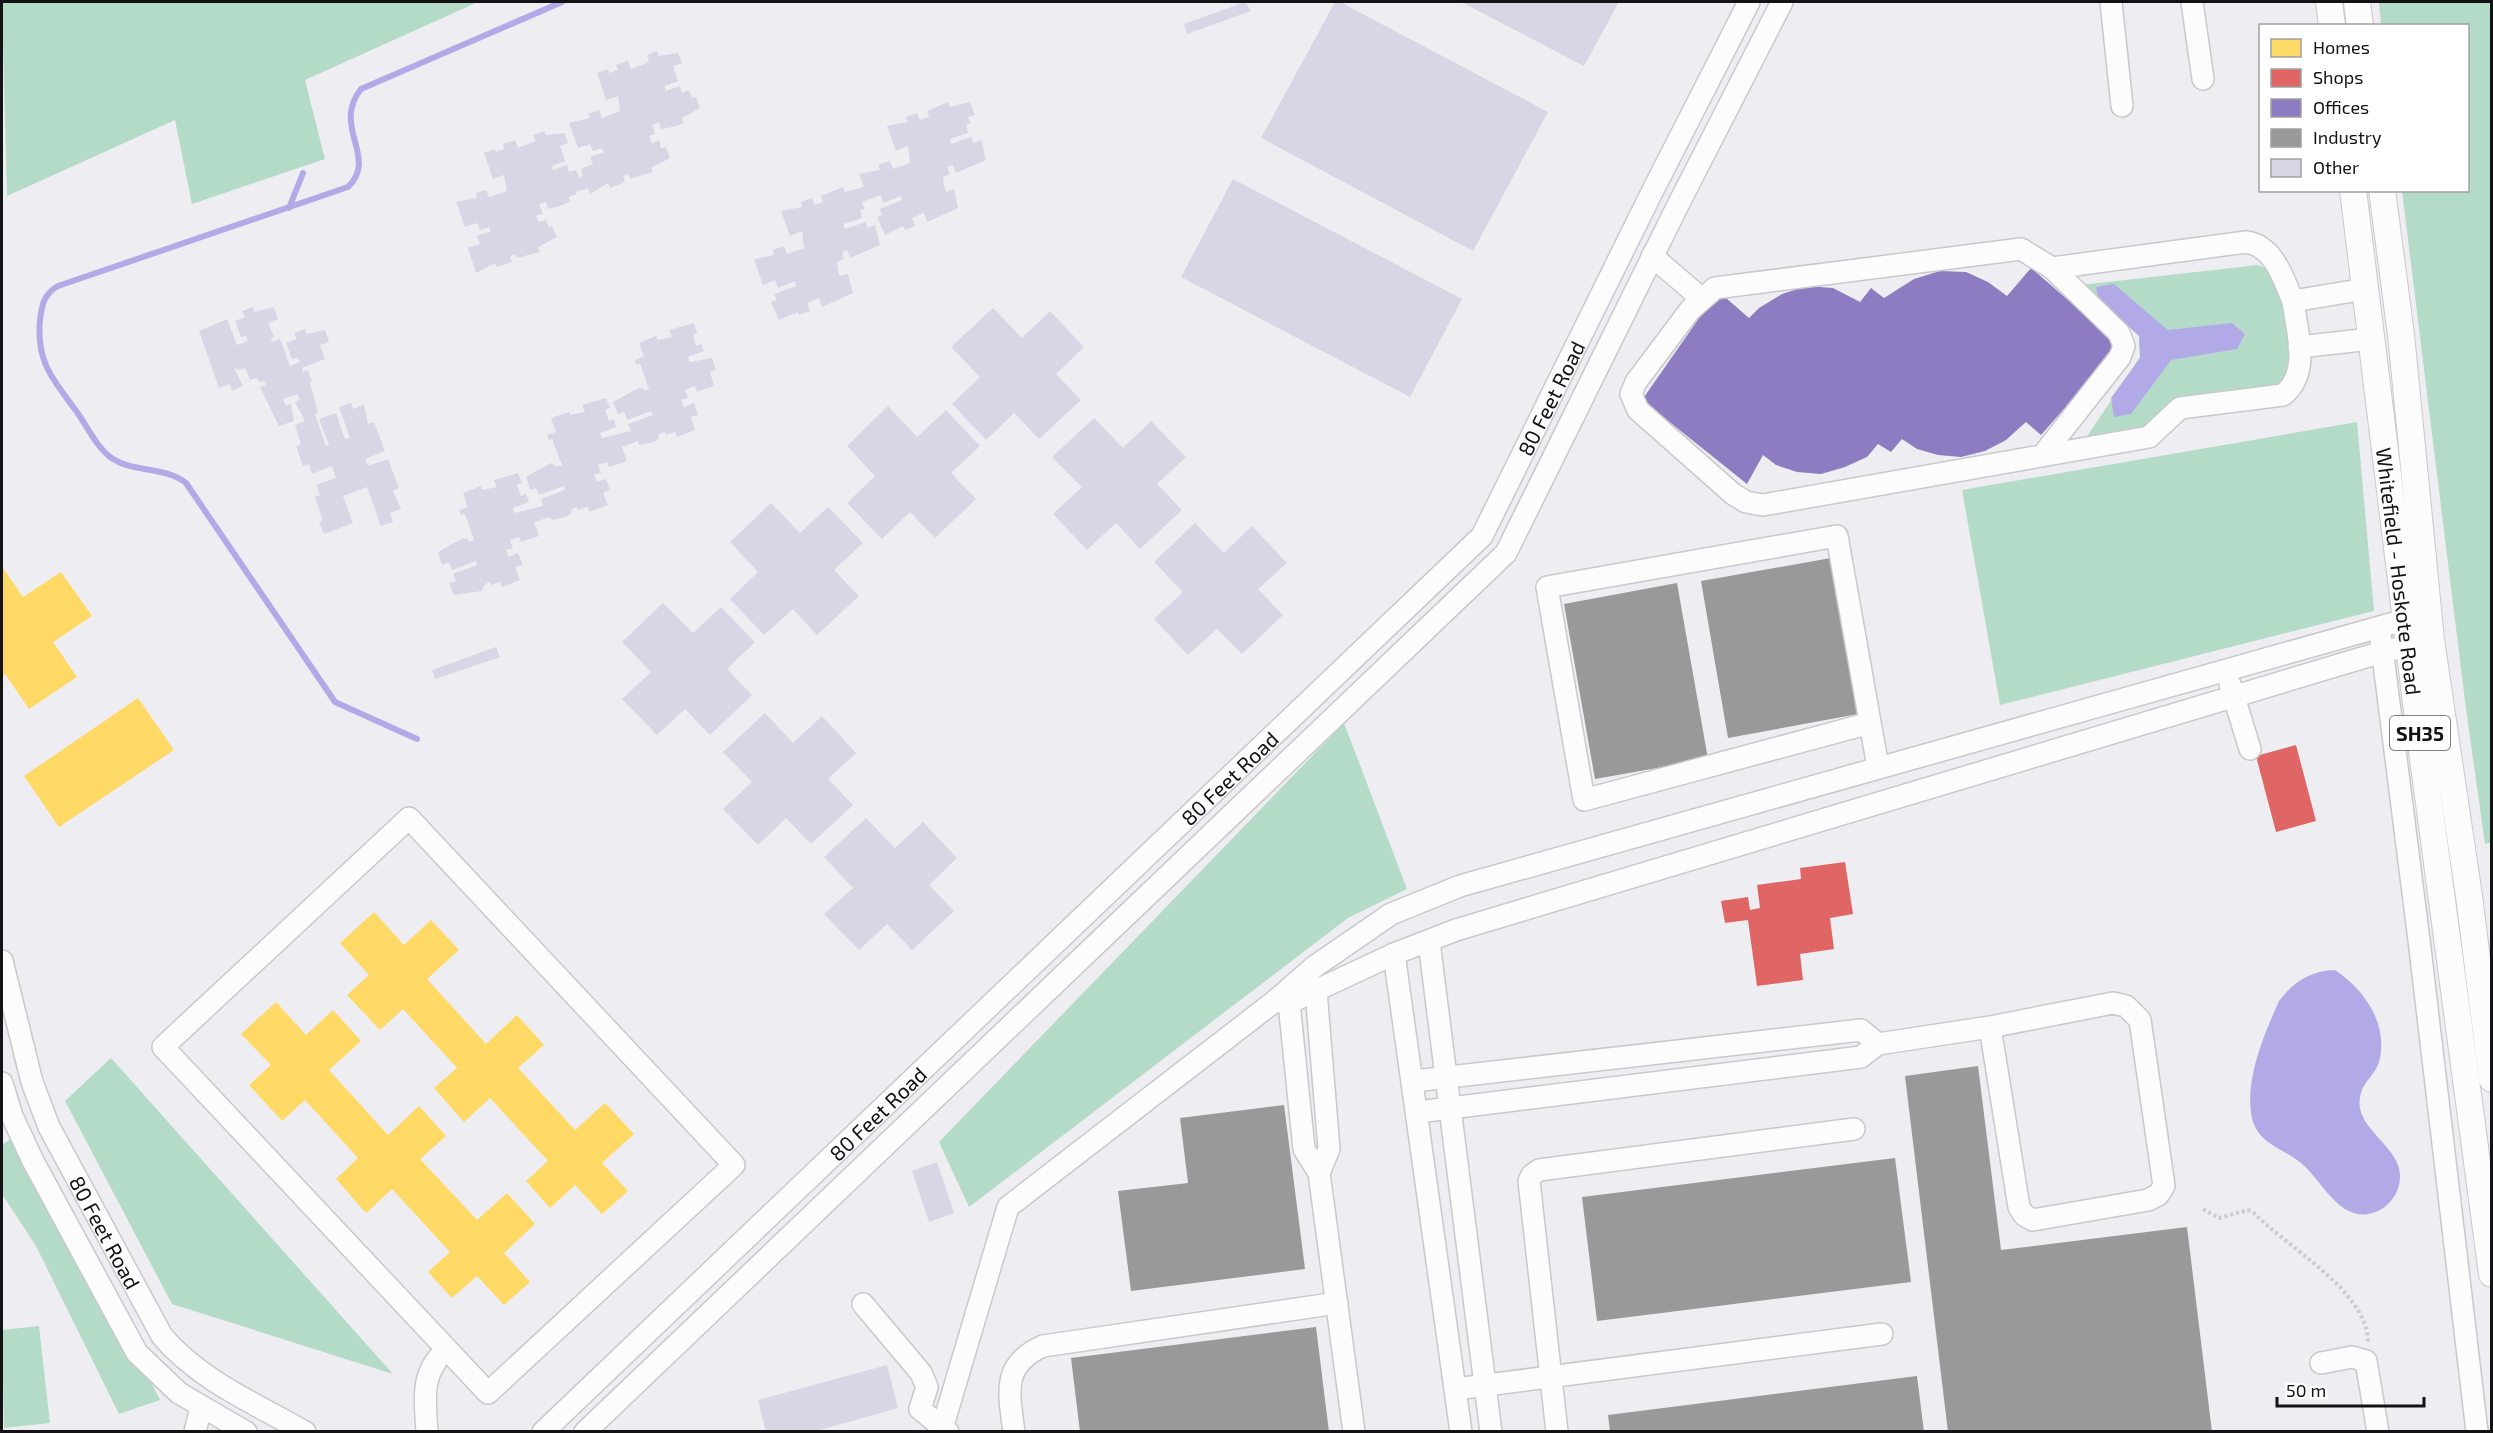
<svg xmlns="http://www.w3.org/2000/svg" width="2493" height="1433" viewBox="0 0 2493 1433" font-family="'Exo 2',sans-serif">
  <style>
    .green { fill: #b4dbc8 }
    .water { fill: #b2aae6 }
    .homes { fill: #ffd966 }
    .shops { fill: #e06666 }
    .offices { fill: #8e7cc3 }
    .industry { fill: #999 }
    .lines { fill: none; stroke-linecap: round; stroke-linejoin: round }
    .stream { stroke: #b2aae6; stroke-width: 6 }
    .building { fill: #d8d6e5 }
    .minor-casing { stroke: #c9c8cb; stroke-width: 24 }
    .major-casing { stroke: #c9c8cb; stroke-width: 28 }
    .path { stroke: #cccbcd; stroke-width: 4; stroke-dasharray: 3 3; stroke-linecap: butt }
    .minor { stroke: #fcfcfd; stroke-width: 21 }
    .major { stroke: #fcfcfd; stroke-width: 26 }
    .labels { text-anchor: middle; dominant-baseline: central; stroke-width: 6; stroke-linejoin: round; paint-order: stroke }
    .shield { fill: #fff; stroke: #5a595a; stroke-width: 1.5 }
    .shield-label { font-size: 20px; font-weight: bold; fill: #131214 }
    .street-label { font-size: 21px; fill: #131214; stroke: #fff }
  </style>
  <rect width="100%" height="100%" fill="#eeedf1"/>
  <path class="green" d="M2,2h476l-173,78 20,79 -133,45 -17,-84 -168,76z
    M2379,2h112l1,840 -7,2 -19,-135 -64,-518 66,-1v-164l-87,-1z
    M2258,265l27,12 11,97 -12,17 -103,11 -24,26 -71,10 54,-81 -1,-22 -58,-50z
    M2357,422l17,189 -374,94 -38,-215z
    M1344,723l63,166 -59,29 -379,289 -30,-65z
    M111,1058l282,316 -221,-70 -107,-203z
    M17,1135l68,113 75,152 -41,14 -83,-168 -34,-52v-49z
    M39,1326l11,97 -46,5 -2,-98z"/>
  <path class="water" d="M2114,284l54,46 64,-7 13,11 -8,15 -66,11 -40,54 -17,3 -3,-19 29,-40 -1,-22 -40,-36 -3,-13z
    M2335,970c30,20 54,55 44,92 -4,13 -15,19 -18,31 -12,39 51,54 37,95 -3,10 -11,19 -20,23 -37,16 -54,-29 -77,-48 -18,-15 -43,-19 -49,-45 -8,-38 12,-83 27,-117 15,-20 32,-30 56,-31z"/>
  <path class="homes" d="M3,568l20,29 38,-25 31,44 -39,26 24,35 -48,32 -24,-35 -3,3z
    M138,698l36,52 -115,77 -35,-51z
    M374,912l30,33 27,-25 28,30 -32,29 59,65 31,-29 27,30 -26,23 57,62 30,-27 29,31 -32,29 26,28 -26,23 -27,-29 -25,23 -24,-27 22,-20 -58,-63 -26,24 -30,-34 23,-20 -54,-59 -23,21 -33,-35 22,-20 -29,-32z
    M276,1002l30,33 27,-25 28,31 -32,29 59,65 31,-29 27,30 -26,23 57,61 30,-27 28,31 -31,29 26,29 -26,23 -27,-29 -25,22 -24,-26 22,-20 -58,-63 -26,24 -30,-34 22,-21 -53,-58 -23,21 -33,-36 22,-20 -30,-31z"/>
  <path class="shops" d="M2296,745l20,76 -40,11 -20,-76z
    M1845,862l8,52 -23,4 4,31 -34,5 3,26 -46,6 -9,-66 -23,3 -4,-22 27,-4 2,13 10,-2 -3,-23 44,-6 -1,-11z"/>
  <path class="offices" d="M2031,268l89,77 -79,90 -15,-13 -20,18 -21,11 -24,6 -23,-2 -21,-6 -15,-10 -11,13 -13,-8 -11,13 -22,10 -24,7 -24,-2 -21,-7 -13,-10 -16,29 -105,-84 76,-109 31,27 10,-10 23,-14 25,-8 26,2 27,14 11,-14 13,10 30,-19 26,-8 26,1 22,10 19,14z"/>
  <path class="industry" d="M1831,558l27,156 -130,24 -27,-157z
    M1677,583l31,176 -113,20 -31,-175z
    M1978,1066l23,184 186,-23 25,205h-264l-43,-356z
    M1284,1105l21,164 -174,22 -13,-100 70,-8 -8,-65z
    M1895,1158l16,124 -314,39 -15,-124z
    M1316,1327l13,105h-249l-9,-74z
    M1917,1376l7,56h-314l-2,-17z"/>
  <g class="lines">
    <path class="stream" d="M289,208l14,-35
      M417,739l-82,-37 -149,-219c-22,-17 -51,-10 -73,-24 -15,-10 -24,-29 -34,-44 -24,-34 -43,-50 -39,-95 2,-16 4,-26 18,-34l290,-99c31,-30 -17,-60 13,-98l201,-87"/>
  </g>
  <path class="building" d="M1245,2l6,9 -64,23 -3,-10z
    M1335,2h5l208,110 -75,139 -212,-113z
    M1461,2h158l-35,64z
    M657,51l2,5 19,-3 4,10 -9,3 5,15 -13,5 1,5 14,-5 2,7 7,-3 3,8 4,-1 4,11 -18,10 2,5 -11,4 -12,2 -2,-7 -7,3 3,9 -6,2 3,7 7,-3 2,8 5,-1 4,11 -19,10 2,4 -23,7 -2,-5 -5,2 2,6 -15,6 -2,-5 -18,11 -2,-6 -12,4 1,2 -8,3 1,5 -10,4 -12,3 -2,-7 -7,2 4,10 -7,2 3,6 7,-2 3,7 3,-1 5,11 -19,10 2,5 -23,6 -2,-4 -5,2 2,6 -15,5 -2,-4 -19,10 -8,-25 12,-4 -3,-8 14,-5 -2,-4 -9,3 -3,-7 -12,4 -9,-25 21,-4 -1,-5 10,-3 3,7 18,-6 -3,-16 -11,4 -9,-26 11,-4 1,3 8,-3 -1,-5 12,-4 3,8 18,-7 -3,-6 11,-4 2,4 19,-2 3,10 -8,3 5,15 -13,5 1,4 14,-5 2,7 7,-2 3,7 4,-1 -2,-7 12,-5 -3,-7 14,-5 -2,-4 -9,3 -3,-7 -12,4 -9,-25 21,-5 -2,-4 11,-4 3,8 18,-7 -2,-15 -12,4 -9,-27 11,-4 1,4 9,-3 -2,-5 12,-4 3,8 18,-7 -2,-7z
    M948,102l2,5 20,-5 5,13 -7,2 3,6 -5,2 2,8 -18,6 1,5 20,-7 3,6 7,-3 5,20 -30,13 -3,-8 -6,2 3,7 -7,3 1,9 2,6 8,-3 4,19 -31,14 -3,-9 -12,5 3,8 -10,4 -2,-4 -18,9 -8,-18 5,-2 -2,-6 22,-9 -1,-4 -18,7 -2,-8 -19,7 3,7 -5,1 2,8 -18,6 1,5 20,-7 3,6 7,-3 5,20 -30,13 -3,-8 -5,2 2,7 -7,3 1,9 2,5 8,-2 5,19 -31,14 -3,-9 -12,5 3,8 -11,4 -1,-3 -19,8 -8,-18 6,-2 -3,-6 22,-8 -1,-5 -17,7 -3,-8 -12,5 -9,-26 20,-4 -1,-5 11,-4 3,8 17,-6 -2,-17 -12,5 -9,-25 21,-4 -1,-5 11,-4 2,7 9,-3 -2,-6 22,-9 2,5 19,-5 -5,-13 21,-4 -2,-5 12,-4 3,8 17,-6 -2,-17 -12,5 -9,-25 21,-4 -2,-5 11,-4 3,7 9,-3 -2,-6z
    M1233,179l229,120 -52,98 -229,-120z
    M253,307l1,5 20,-5 4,12 -10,4 6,14 -3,2 1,3 8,-3 10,27 10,-4 -2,-4 -6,1 -6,-16 11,-4 -3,-6 11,-4 2,5 18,-4 4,12 -9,3 5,14 -23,9 1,4 5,-2 4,12 -2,1 8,29 -3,2 11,32 3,-1 -10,-26 17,-6 9,26 5,-1 -11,-31 12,-4 2,6 11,-4 4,19 6,-2 11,29 -20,8 3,7 20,-7 11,29 -6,3 8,18 -11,4 3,9 -12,4 -14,-39 -24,9 10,27 -29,11 -5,-12 4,-1 -8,-24 5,-2 -4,-10 20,-7 -4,-12 -20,8 -3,-10 -6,2 -7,-20 5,-2 -6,-19 10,-4 -10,-19 5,-2 -3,-6 -14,5 3,6 5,-1 3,17 -15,5 -19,-39 6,-2 -2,-4 -5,1 -2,-4 -7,2 -5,-12 -7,2 -4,-2 9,18 -11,5 -2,-7 -11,4 -20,-57 28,-12 10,26 11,-4 -2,-5 -5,1 -6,-16 10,-4 -3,-6z
    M993,308l29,30 28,-27 34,36 -28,27 25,26 -42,39 -25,-26 -28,27 -34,-36 28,-27 -29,-30z
    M694,323l3,10 -4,2 3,11 5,-2 3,7 -16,6 2,5 22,-4 4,12 -6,2 4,14 -17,6 -2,-6 -10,4 3,8 -7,2 3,7 10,-4 4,12 -7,2 4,13 -18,7 -2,-5 -9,3 -1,-3 -6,2 -1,6 -8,3 -11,2 -1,-4 -16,6 5,14 -18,6 -2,-5 -9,3 3,8 -7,2 3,7 9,-3 4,11 -7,3 5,12 -19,7 -1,-5 -10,3 -1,-3 -5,2 -2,6 -8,3 -10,2 -2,-3 -16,5 5,14 -18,6 -2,-5 -9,3 3,8 -7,2 3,7 9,-4 5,12 -8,2 5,13 -18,7 -2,-5 -9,3 -2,-3 -5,3 -2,6 -28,4 -5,-12 7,-2 -3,-7 24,-9 -1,-4 -24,9 -3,-8 -7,3 -4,-13 25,-14 5,1 1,3 5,-2 -9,-26 -4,1 -2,-5 9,-3 -5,-14 18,-7 1,4 15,-3 -3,-7 24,-7 4,10 -5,2 4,11 5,-2 3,8 -16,6 1,5 29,-7 -2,-7 24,-9 -1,-4 -25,9 -3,-7 -6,2 -4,-13 25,-14 6,4 5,-2 -10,-26 -3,1 -2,-5 9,-3 -5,-14 18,-6 1,3 15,-3 -3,-7 24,-7 4,10 -5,2 4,11 5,-2 2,8 -16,6 2,5 29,-7 -3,-7 25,-9 -2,-4 -24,9 -3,-8 -6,2 -5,-12 26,-14h4l2,3 4,-2 -9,-25 -4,1 -1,-5 9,-4 -5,-13 17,-7 2,4 14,-3 -3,-7z
    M888,406l29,31 29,-27 34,36 -29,27 25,26 -41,39 -25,-26 -28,27 -35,-36 28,-27 -28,-30z
    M1094,418l29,30 28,-27 35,36 -29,27 25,26 -42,39 -24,-26 -29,27 -34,-36 29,-27 -30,-30z
    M771,503l29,30 28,-26 35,36 -29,27 25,26 -42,39 -24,-26 -29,26 -34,-36 28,-27 -28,-30z
    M1195,523l29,30 28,-27 35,37 -29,26 25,26 -41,39 -25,-25 -29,26 -34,-36 29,-27 -29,-30z
    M663,603l30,30 28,-26 34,35 -28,27 25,26 -42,40 -25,-26 -28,26 -35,-36 29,-27 -29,-30z
    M496,647l4,10 -65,22 -3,-9z
    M765,713l28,30 29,-27 34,37 -28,26 25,26 -42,39 -25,-26 -28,27 -35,-36 29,-27 -29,-30z
    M866,818l29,30 28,-26 34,36 -28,27 25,26 -42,39 -25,-26 -28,26 -35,-36 29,-26 -29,-31z
    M937,1162l17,51 -25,9 -17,-51z
    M887,1365l11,43 -85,24h-47l-8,-32z"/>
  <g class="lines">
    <defs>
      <g id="minor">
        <path d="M2111,2l11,104"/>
        <path d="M2192,2l11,77"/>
        <path d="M1652,256l49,42"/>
        <path d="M2052,268l194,-26c28,4 37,36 47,59l72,-12"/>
        <path d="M2299,347l72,-8"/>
        <path d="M2042,456l78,-99 4,-11 -5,-13 -67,-65 -31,-19 -306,39 -25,22 -54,72 -5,12 7,16 95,84 13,8 17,3 386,-68 31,-29 103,-13c28,-22 14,-63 10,-94"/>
        <path d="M2381,640l38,300 58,492"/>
        <path d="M2230,684l20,65"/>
        <path d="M1870,723l-286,77 -37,-213 290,-51 41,231"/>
        <path d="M409,818l325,347 -246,228 -325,-346z"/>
        <path d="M1429,942l62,490"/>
        <path d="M1394,954l67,478"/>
        <path id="s1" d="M2,961l30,121 17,45 113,209c37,44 94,68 143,96"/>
        <path d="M1316,991l13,158 -10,24"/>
        <path d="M1275,1001l14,2 105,-49 62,-24 926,-278 42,-10"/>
        <path d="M1289,1003l15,146 15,24 35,259"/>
        <path d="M1414,1081l447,-51 17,14"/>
        <path d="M2,1083l10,33 21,45 104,192 42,40 67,39"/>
        <path d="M1418,1112l443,-55 17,-13 112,-17 123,-24 13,3 14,14 24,166 -6,9 -10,5 -115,20 -9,-5 -5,-8 -29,-180"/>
        <path d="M863,1304l58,69 6,14 -7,22 28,23"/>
        <path d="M2321,1363l31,-6 14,4 12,71"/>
        <path d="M1456,1389l426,-55"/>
        <path d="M195,1432l6,-25"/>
        <path d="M427,1432c-2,-32 -7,-59 19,-82"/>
        <path id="s2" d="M543,1432l939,-896 170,-344 97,-190"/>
        <path d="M585,1432l921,-879 172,-348 104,-203"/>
        <path d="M941,1432l67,-225 267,-206 39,-34 77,-53 69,-28 962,-271"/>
        <path d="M1014,1432c-5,-39 -13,-67 29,-86l294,-43"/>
        <path d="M1557,1432l-28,-251 3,-6 7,-5 315,-41"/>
      </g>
      <g id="major">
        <path d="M2329,2l3,24"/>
        <path d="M2357,2l3,24"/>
        <path id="s3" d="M2353,190l69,561 70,523"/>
        <path d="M2382,190l19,145 30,305 38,256 23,183"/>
      </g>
    </defs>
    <use href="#minor" class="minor-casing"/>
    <use href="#major" class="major-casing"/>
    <path class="path" d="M2203,1209l16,9 29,-8 6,3c32,34 113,77 114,129"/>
    <use href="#minor" class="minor"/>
    <use href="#major" class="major"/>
  </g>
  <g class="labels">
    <rect class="shield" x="2390" y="716" width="60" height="34" rx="4.5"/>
    <g class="shield-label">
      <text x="2420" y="733">SH35</text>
    </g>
    <g class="street-label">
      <text stroke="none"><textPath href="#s2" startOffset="1452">80 Feet Road</textPath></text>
      <text stroke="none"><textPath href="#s3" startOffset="384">Whitefield - Hoskote Road</textPath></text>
      <text stroke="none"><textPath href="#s2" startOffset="948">80 Feet Road</textPath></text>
      <text stroke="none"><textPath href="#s2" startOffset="462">80 Feet Road</textPath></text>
      <text stroke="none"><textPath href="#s1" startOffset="292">80 Feet Road</textPath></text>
    </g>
  </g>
  <rect width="2493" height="1433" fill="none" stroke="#131214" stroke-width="6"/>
  <rect x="2259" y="24" width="210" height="168" fill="#ffffff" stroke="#a1a0a1" stroke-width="1.5"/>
  <rect x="2271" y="39" width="30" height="18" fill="#ffd966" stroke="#a1a0a1" stroke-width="1.5"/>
  <text x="2313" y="54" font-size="18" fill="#131214">Homes</text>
  <rect x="2271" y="69" width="30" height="18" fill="#e06666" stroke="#a1a0a1" stroke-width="1.5"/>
  <text x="2313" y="84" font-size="18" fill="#131214">Shops</text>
  <rect x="2271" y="99" width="30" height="18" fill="#8e7cc3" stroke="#a1a0a1" stroke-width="1.5"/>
  <text x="2313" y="114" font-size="18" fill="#131214">Offices</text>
  <rect x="2271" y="129" width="30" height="18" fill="#999999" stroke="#a1a0a1" stroke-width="1.5"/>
  <text x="2313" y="144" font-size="18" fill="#131214">Industry</text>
  <rect x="2271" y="159" width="30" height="18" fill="#d8d6e5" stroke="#a1a0a1" stroke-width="1.5"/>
  <text x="2313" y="174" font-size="18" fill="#131214">Other</text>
  <path d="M2277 1397v9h147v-9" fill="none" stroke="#131214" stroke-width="3"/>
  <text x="2286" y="1397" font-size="18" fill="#131214" stroke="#ffffff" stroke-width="4.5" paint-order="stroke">50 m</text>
</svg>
